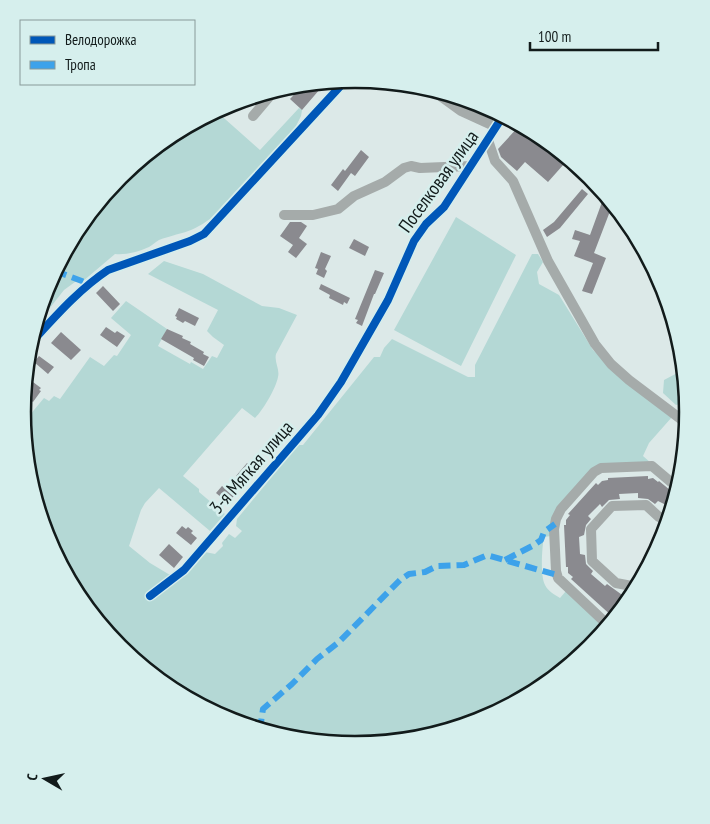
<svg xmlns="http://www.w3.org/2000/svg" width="710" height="824" viewBox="0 0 710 824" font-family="'PT Sans Narrow',sans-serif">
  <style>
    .green { fill: #b4d8d5 }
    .building { fill: #8a8a8f }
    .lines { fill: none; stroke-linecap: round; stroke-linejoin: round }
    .minor { stroke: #a5abaa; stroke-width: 10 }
    .quiet { stroke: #3da2ea; stroke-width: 6; stroke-dasharray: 12 6; stroke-linecap: butt }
    .cycleway-casing { stroke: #d6efed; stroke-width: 11 }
    .cycleway { stroke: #0057b8; stroke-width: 8 }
    .labels { text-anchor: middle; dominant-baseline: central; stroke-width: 5; stroke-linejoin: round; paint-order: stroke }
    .street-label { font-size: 19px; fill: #121b1b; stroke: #d6efed }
    .rim { fill: none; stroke: #121b1b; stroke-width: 2.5 }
  </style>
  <rect width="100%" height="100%" fill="#dce9e8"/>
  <path class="green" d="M299,108l3,2 -1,6 -5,10 -86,93c-21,15 -29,13 -51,21 -4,2 -6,5 -10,7 -11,5 -23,8 -34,7l-33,28h-7l-11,8 -22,28 -3,-3 9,-31 31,-57 41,-50 51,-42 45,-24 44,39z
    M456,217l60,38 -55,111 -67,-36z
    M532,254h6l5,8 -6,10 2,12 20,11 34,55 79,67 -23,26 -6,13 8,7 -45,2 -48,42 -7,29 -7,1c-2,10 -4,39 1,48 3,6 10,10 15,13l6,-7 40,37 -16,19 -51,42 -57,30 -62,19 -65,6 -65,-6 -63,-19 -57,-31 -50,-41 -42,-51 -30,-57 -19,-62 -5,-47 6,-8 -1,-6 15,-18 5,3 5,-5 6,3 30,-42 14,9 10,-11 3,1 14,-21 -20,-17 15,-17 41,28 -9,17 32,18 1,-2 12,7 9,-13 5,2 7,-13 -11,-8 -6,-6 11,-21 -70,-36 16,-13 39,13 59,32 17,2 18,7 -21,39c-2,8 4,15 2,23 -2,11 -15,33 -23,41l-13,-10 -59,68 16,13v3l26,22 -15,17 -51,-43 -14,15 -4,7 -12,36 21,17 20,12 -20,17 6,7v-3l49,-44 10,2 8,-8 -1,-3 7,-9 6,4 7,-7 -6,-5 1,-7 61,-74h5l71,-88h6l4,-9 8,-9 76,38h7v-12z
    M683,370l3,32 -10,3 -13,-12 1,-13z"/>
  <path class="building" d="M326,82l-24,28 -12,-11 13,-14z
    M520,125l25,15 -4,4 23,20 -16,18 -23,-20 -8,9 -16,-14 -3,-8z
    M361,150l8,7 -14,19 -4,-3 -13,18 -7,-6 12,-16 2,2z
    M582,189l6,5 -28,34 -13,9 -4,-7 11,-8z
    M602,202l10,4 -18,47 12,5 -14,36 -10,-3 11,-28 -19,-7 6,-15 -8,-2 3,-9 15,5z
    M290,222h11l6,4 -8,12 8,6 -11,14 -8,-6 5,-7 -13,-9z
    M354,239l15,8 -4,9 -16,-8z
    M321,252l10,4 -6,13 2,2 -3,7 -8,-4 2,-5 -3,-1z
    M375,270l9,3 -9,21h-1l-12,32 -6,-3 2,-3 -3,-1z
    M321,284l29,14 -3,6 -3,-2 -1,3 -14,-7 1,-3 -11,-6z
    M103,286l17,18 -7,7 -17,-18z
    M179,308l20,10 -4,8 -10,-5 -2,2 -7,-4 1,-2 -2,-1z
    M106,327l9,6 2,-2 8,5 -8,11 -17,-12z
    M167,329l16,7 -1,2 9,4 -1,2 14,8 -1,2 6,3 -5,9 -11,-6 1,-2 -33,-19z
    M61,332l20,18 -10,10 -20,-17z
    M39,356l15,11 -6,7 -14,-12z
    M29,379l12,9 -2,2 2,1 -8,11 -9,-7 1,-11z
    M247,463l10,10 -9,9 -4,-4 -3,3 -5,-5z
    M648,476v3l5,-1 5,4 1,-1 17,14 -10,10 -8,-4 -3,3 -7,-5 -10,-1v-5l-19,1 1,5 -11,1 -7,7 -2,-3 -12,12 3,3 -5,6 -2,10 -5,2 1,17 5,1 1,9 7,7 -2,3 14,12 2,-2 18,13 -4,4 4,4 -11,13 -43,-39 2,-2 -5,-4v-6h-2l-2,-42h2v-5l4,-5 -2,-1 28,-31 2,2 4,-4 6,-1v-2z
    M222,486l12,10 -6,7 -12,-10z
    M182,526l4,3 2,-2 5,4 -2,2 6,5 -6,7 -15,-12z
    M169,544l14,13 -9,11 -15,-13z"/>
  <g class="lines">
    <path class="minor" d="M432,90l29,21 35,16
      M253,116l22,-26
      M488,140l7,21 18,20 35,80 47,83 16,20 18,16 57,43
      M284,215h29l25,-6 16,-13 31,-14 19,-14 7,-2 9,2 49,-2
      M30,344c24,-26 48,-54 78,-74l82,-29 14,-7 142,-154
      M637,587l-21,-4 -24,-22 -1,-32 21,-23 34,-1 13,12 8,1 2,-2
      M150,596l34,-26 134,-155 23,-33 47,-82 26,-59 12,-17 18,-17 59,-91
      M608,625l-50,-47 -2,-7 -2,-42 2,-10 5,-10 33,-37 7,-4 51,-2 26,22"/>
    <path class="quiet" d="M55,271l35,13
      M505,560l29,-15 7,-5 3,-8 11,-8
      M264,730l-3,-8 2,-13 29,-25 25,-25 22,-17 61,-62 9,-6 16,-2 12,-6 27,-1 21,-9h5l67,19"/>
    <defs>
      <path id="cycleway" d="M30,344c24,-26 48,-54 78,-74l82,-29 14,-7 142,-154
        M150,596l34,-26 134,-155 23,-33 47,-82 26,-59 12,-17 18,-17 59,-91"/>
    </defs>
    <use href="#cycleway" class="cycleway-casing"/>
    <use href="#cycleway" class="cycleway"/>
  </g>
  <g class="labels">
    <g class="street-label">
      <text transform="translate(438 181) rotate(-54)">Поселковая улица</text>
      <text transform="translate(251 467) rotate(-49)">3-я Мягкая улица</text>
    </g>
  </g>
  <path d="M0 0H710V824H0ZM31 412a324 324 0 1 1 648 0a324 324 0 1 1-648 0Z" fill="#d6efed" fill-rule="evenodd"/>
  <path class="rim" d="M31 412a324 324 0 1 1 648 0a324 324 0 1 1-648 0Z"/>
  <rect x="20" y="20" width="175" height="65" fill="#d6efed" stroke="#889a99"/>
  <rect x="30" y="36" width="25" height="8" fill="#0057b8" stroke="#889a99"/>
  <text x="65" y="45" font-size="15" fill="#121b1b">Велодорожка</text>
  <rect x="30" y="61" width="25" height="8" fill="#3da2ea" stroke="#889a99"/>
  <text x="65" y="70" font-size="15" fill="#121b1b">Тропа</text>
  <g transform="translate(45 779) rotate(279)" stroke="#d6efed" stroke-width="4" paint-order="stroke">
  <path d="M0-4L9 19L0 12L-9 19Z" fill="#121b1b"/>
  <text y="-8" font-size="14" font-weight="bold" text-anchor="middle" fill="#121b1b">С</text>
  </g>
  <path d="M530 42v8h128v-8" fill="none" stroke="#121b1b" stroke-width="2.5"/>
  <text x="538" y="42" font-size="15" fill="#121b1b" stroke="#d6efed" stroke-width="4" paint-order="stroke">100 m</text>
</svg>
